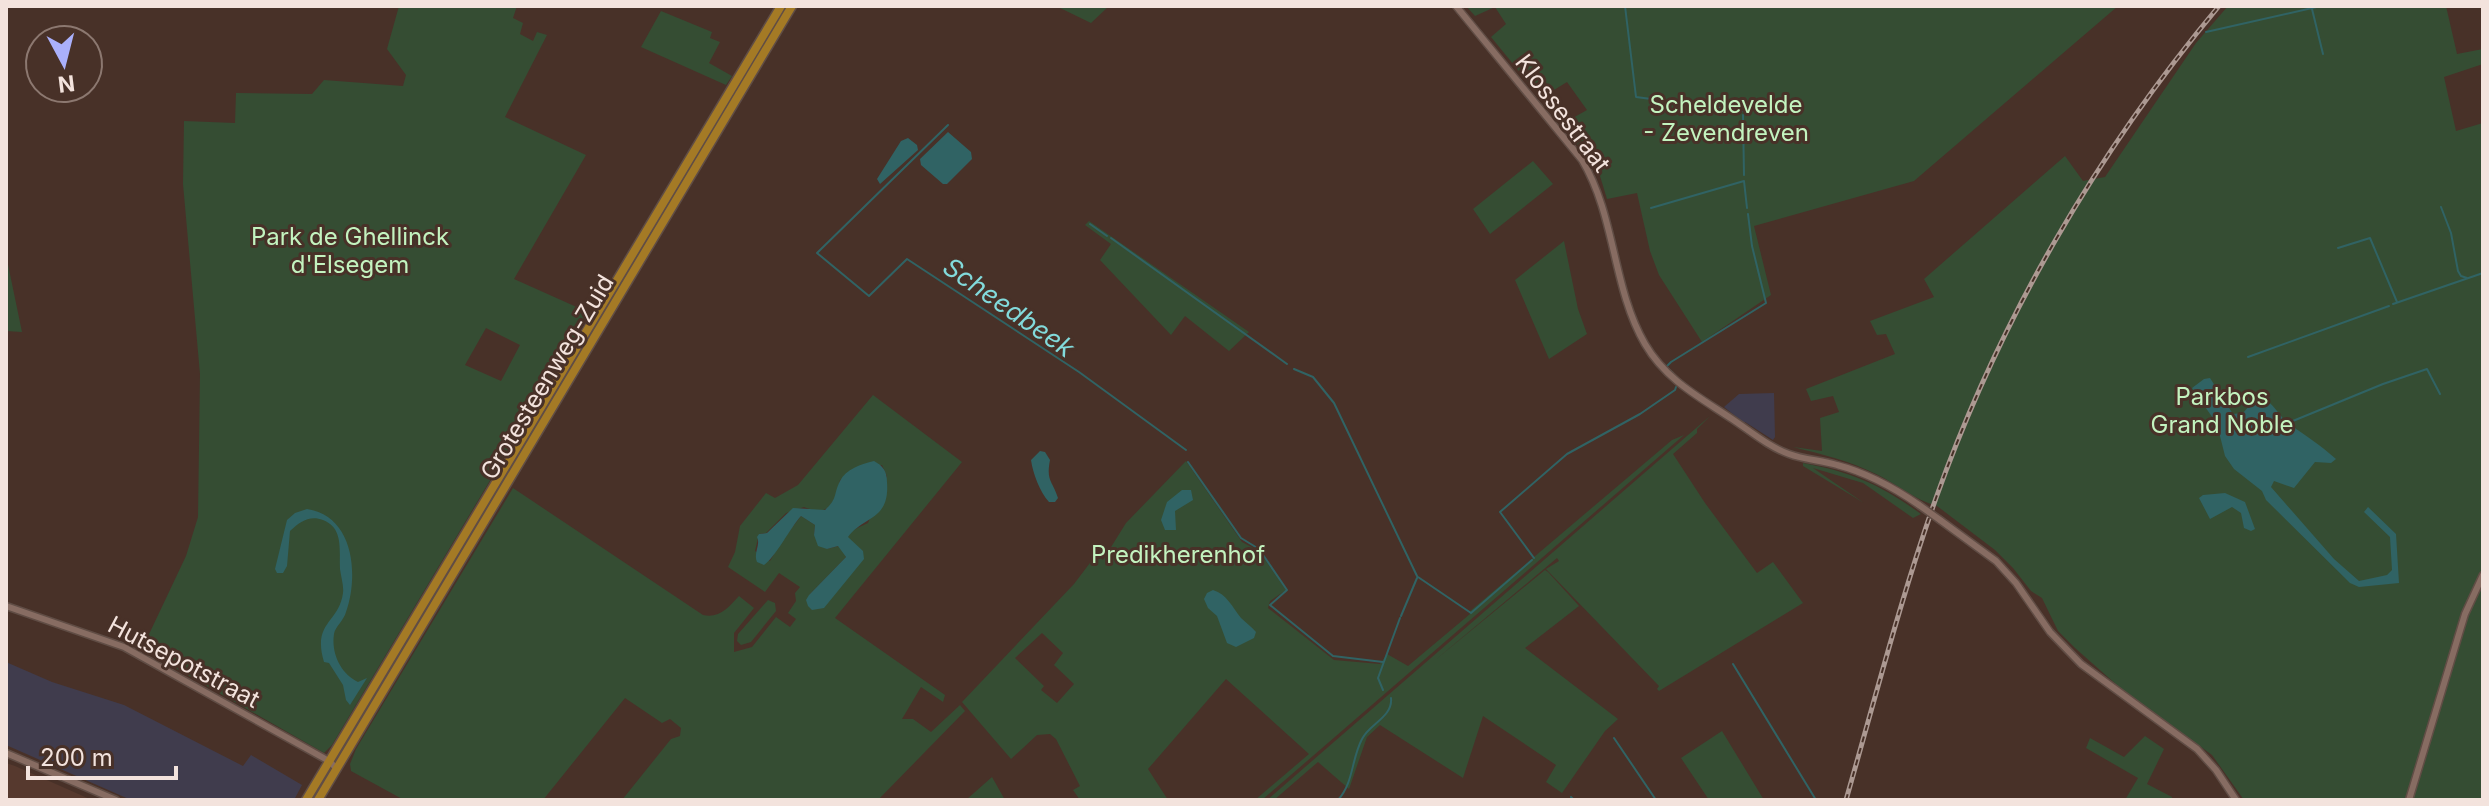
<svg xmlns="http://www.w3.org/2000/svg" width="2489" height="806" viewBox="0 0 2489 806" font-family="Inter,sans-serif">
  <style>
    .commercial { fill: #403c4d }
    .built { fill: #56392e }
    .green { fill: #354d33; fill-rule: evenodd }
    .water { fill: #306364 }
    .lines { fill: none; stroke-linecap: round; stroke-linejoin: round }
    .stream { stroke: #306364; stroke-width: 2 }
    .secondary-casing { stroke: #604d45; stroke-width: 9 }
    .highway-casing { stroke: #604d45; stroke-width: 11 }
    .secondary { stroke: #876c62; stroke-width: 6 }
    .highway { stroke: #a47a25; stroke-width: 8 }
    .rail-casing { stroke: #ac9992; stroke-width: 5 }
    .rail { stroke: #483128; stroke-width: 2; stroke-dasharray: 6; stroke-linecap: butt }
    .secondary-bridge-casing { stroke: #604d45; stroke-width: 9; stroke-linecap: butt }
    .secondary-bridge { stroke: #876c62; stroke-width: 6 }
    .labels { text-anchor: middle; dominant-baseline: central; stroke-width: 6; stroke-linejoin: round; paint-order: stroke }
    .park-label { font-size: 24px; fill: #c3f3bf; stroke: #483128 }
    .street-label { font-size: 24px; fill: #f3e3dd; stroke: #483128 }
    .water-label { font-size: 26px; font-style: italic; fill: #82dadb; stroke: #483128 }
  </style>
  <rect width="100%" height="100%" fill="#483128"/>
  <path class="commercial" d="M1774,393l1,44 -2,3 -28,-18 -1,1 -20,-16 15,-13z
    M6,662l46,20 72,23 119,61 8,-11 51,30 -8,15h-163l-125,-55z"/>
  <path class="built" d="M6,763l9,3 77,34h-86z"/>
  <path class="green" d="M399,6h118l-4,12 10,5 -3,11 13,7 4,-9 10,3 -42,82 81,38 -72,124 76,34 -258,432 -8,8 -182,-104 44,-93 12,-39 2,-143 -17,-190 1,-63 51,2 1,-30 76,1 12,-14 79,6 3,-11 -19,-26zM486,328l34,17 -19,36 -36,-16z
    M1056,6h53l-18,17z
    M1466,6h652l-204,175 -160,45 17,69 -69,47 -43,-67 -9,-24 -13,-58 -30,6 -7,-23 -38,-52 25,-14 -20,-28 -26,16 -50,-61 15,-13 -11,-17 -20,9z
    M2228,6h218l11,48 26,-5v15l-39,13 12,54 27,-8v677h-239l-32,-45 -94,-69 -43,-38 -17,-17 -16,-33 -11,-7 -18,-23 -18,-18 -58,-44c-22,-6 -40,-22 -61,-32 -26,-13 -55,-20 -83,-27l29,4 -2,-33 19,-6 -6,-16 -22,5 -5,-12 89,-35 -9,-20 -9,1 -7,-14 64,-24 -10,-18 141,-123 18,25 22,-4 91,-134z
    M661,11l51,21 -2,6 10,4 -11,21 23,13 -6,9 -85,-38z
    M1533,161l20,23 -63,50 -17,-25z
    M1089,221l160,111 -20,19 -44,-35 -14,19 -71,-75 11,-16 -26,-19z
    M1564,241l14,68 9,25 -38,25 -34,-79z
    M6,255l16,77 -16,-1z
    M873,395l89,67 -127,156 110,77 -2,7 -22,-15 -19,32h11l18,13 29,-27 5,6 -87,89h-256l49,-61 9,-3 1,-8 -11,-9 -8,4 -37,-25 -82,102h-139l-53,-29 -1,-7 6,-15 157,-261 190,127c16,4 26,-8 36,-19l15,12 -20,25v19l18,-5 24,-30 14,10 6,-8 -8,-6 8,-12 -1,-8 5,-6 -21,-14 -14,19 -37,-25 7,-15 5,-26 26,-33 9,5 23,-13zM882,465l5,11 -19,47 -15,7 -6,7 15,14c-5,30 -27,32 -53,44l37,-38 -7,-11 -12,3 -13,-14 1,-10 -14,-9 -20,26 -11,19 -15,-10 4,-17 7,-1 20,-20 18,-6c26,11 31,-5 36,-27z
    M1710,416l-13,13v4l-24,21 32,49 52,70 16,-11 30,41 -144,88 -2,-2 2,-3 -113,-117 13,-8 -2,-3 -123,103 111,-91 3,2 31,34 -54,42 93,71 -13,12 -43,62 -16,-11 10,-17 -73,-49 -20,62 -83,-53 -13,12 -18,52 -31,-27 -44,38h-7z
    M1684,435l-422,365h-7l54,-46 -83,-75 -78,90 20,31h-88l-7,-10 7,-4 -24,-47 -6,-5 -13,1 -26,24 -49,-57 112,-118 22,-29 7,5 23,-37 60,-62 56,81 17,9 27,39 -16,11 -2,7 66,52 46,4 7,-10 21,12 62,-52 -1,-2 203,-172zM1042,633l21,20 -9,12 20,19 -17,19 -16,-13 3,-4 -29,-28z
    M1803,463c49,9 78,22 118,51l-8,4 -50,-35 -50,-15 51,35 -61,-37z
    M768,600l7,3 1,8 -25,31 -10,3 -4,-4 1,-7z
    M1722,731l42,69h-55l-28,-42z
    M2145,736l19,13 -17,35 25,13v3h-47l13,-22 -52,-30 4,-10 34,19z
    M992,777l13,23h-39z"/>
  <path class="water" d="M948,132l23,20 1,7 -25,25h-4l-22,-19 -1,-6z
    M908,138l9,7 1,5 -38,34 -3,-5 24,-38z
    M2210,378l23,36 10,-1 14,-16c16,2 21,19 33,28 17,11 30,20 46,34l-5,4 -16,-1 -21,26 -20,-7 -3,6 63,72 25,22 28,-6 5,-5 -2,-33 -26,-25 4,-5 28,27 3,49 -40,4 -9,-4 -84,-83 -4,-9 -28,-22 -9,-13 -8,-32 -25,-36 12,-9z
    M1040,451l5,1 5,8c-4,21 2,20 8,38l-3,4h-6c-9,-10 -16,-28 -18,-42z
    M874,461c9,5 13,10 13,21 3,39 -24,34 -39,55l15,14 1,8 -40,49 -12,2 -4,-4 -2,-6 3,-5 37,-38 -8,-11 -11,3 -9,-3 -4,-11 1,-10 -14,-9c-10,11 -27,43 -37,49l-7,-3c-4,-9 4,-17 0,-25l2,-3 8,-1 26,-25 32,2c13,-12 8,-15 15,-29 6,-12 21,-17 34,-20z
    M1182,490h9l2,10 -18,11 1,19h-11l-4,-10 6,-18z
    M2225,493l20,9 10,27 -4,2 -7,-3 -3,-15 -9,-6 -22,12 -11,-21 4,-3z
    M307,509c47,7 52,66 39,103 -2,8 -11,15 -12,22 -3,20 7,40 24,48l9,-4 -17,27 -4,-5 -3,-15 -14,-22 -5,-1c-12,-40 15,-39 19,-69 1,-7 -2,-16 -3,-24 -1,-18 4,-41 -17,-49 -14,-5 -23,2 -33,11l-3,35 -4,7h-6l-2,-4 12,-49 8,-7z
    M1213,590c14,4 19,17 28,28 5,5 11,9 15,14l-2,6 -18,9 -9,-4 -10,-27 -9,-8 -4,-9 3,-6z"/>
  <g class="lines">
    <path class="stream" d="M1625,6l11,91 107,14
      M2312,9l11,45
      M2206,32l115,-26
      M1743,115l1,60
      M948,125l-131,128 52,43 38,-37 172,113 107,78
      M2441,207l10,26 7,38 3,5 6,2
      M1651,208l93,-27 3,27
      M1090,224l17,12
      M1111,238l176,126
      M2338,248l32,-10 27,64
      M2393,304l90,-31
      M2248,357l141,-51
      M1294,369l19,8 21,26 83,173
      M1673,373l-7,-6 5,-5 95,-59 -14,-57 -4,-32
      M2288,423l95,-39 44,-15 13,25
      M1188,462l53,76 18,11 28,41 -17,15 63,51 50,6
      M1534,558l-34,-46 67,-58 73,-40 35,-24 1,-3
      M1418,577l53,36 61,-53
      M1401,616l16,-38
      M1733,664l83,136
      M1383,690l-5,-12 22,-60
      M1614,738l42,62
      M1571,797l3,3
      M1338,800c16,-18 13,-40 24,-61 7,-15 31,-22 29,-41"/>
    <defs>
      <path id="secondary" d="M1456,6l126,154c34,57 30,127 63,184 21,36 54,53 87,75 18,12 37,28 57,35 16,6 32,6 48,11 31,8 56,22 82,40
        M1940,520l56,41 20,22 34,49 31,32 116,85 19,21 20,30
        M6,606l118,41 205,114 8,8
        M6,753l110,47
        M2409,800l56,-186 18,-39"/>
      <path id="highway" d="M306,800l475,-794
        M318,800l474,-794"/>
    </defs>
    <use href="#secondary" class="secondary-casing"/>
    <use href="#highway" class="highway-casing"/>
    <use href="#secondary" class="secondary"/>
    <use href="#highway" class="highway"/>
    <defs>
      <path id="rail" d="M1846,800c29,-101 55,-203 90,-302 64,-179 161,-346 283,-492"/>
    </defs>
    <use href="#rail" class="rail-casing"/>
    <use href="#rail" class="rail"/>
    <defs>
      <path id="secondary-bridge" d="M1919,505l21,15"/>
    </defs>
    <use href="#secondary-bridge" class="secondary-bridge-casing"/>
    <use href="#secondary-bridge" class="secondary-bridge"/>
  </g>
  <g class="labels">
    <g class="park-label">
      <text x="1726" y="104">Scheldevelde<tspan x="1726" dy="28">- Zevendreven</tspan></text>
      <text x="350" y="236">Park de Ghellinck<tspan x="350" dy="28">d'Elsegem</tspan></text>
      <text x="2222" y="396">Parkbos<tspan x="2222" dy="28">Grand Noble</tspan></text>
      <text x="1178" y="554">Predikherenhof</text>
    </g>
    <g class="street-label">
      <text transform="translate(1563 113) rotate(53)">Klossestraat</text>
      <text transform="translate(547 377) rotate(-59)">Grotesteenweg-Zuid</text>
      <text transform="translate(184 662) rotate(28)">Hutsepotstraat</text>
    </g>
    <g class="water-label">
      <text transform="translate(1009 307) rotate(35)">Scheedbeek</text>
    </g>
  </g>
  <rect width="2489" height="806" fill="none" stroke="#f3e3dd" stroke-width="16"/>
  <g transform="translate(64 64) rotate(173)"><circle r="38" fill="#483128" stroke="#8c7870" stroke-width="2"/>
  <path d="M0-6L14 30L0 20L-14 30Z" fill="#aab0fb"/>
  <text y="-12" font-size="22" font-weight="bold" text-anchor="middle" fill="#f3e3dd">N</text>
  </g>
  <path d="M28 766v12h148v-12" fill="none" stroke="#f3e3dd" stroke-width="4"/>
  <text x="40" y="766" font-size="24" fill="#f3e3dd" stroke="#483128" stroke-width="6" paint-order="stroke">200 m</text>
</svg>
